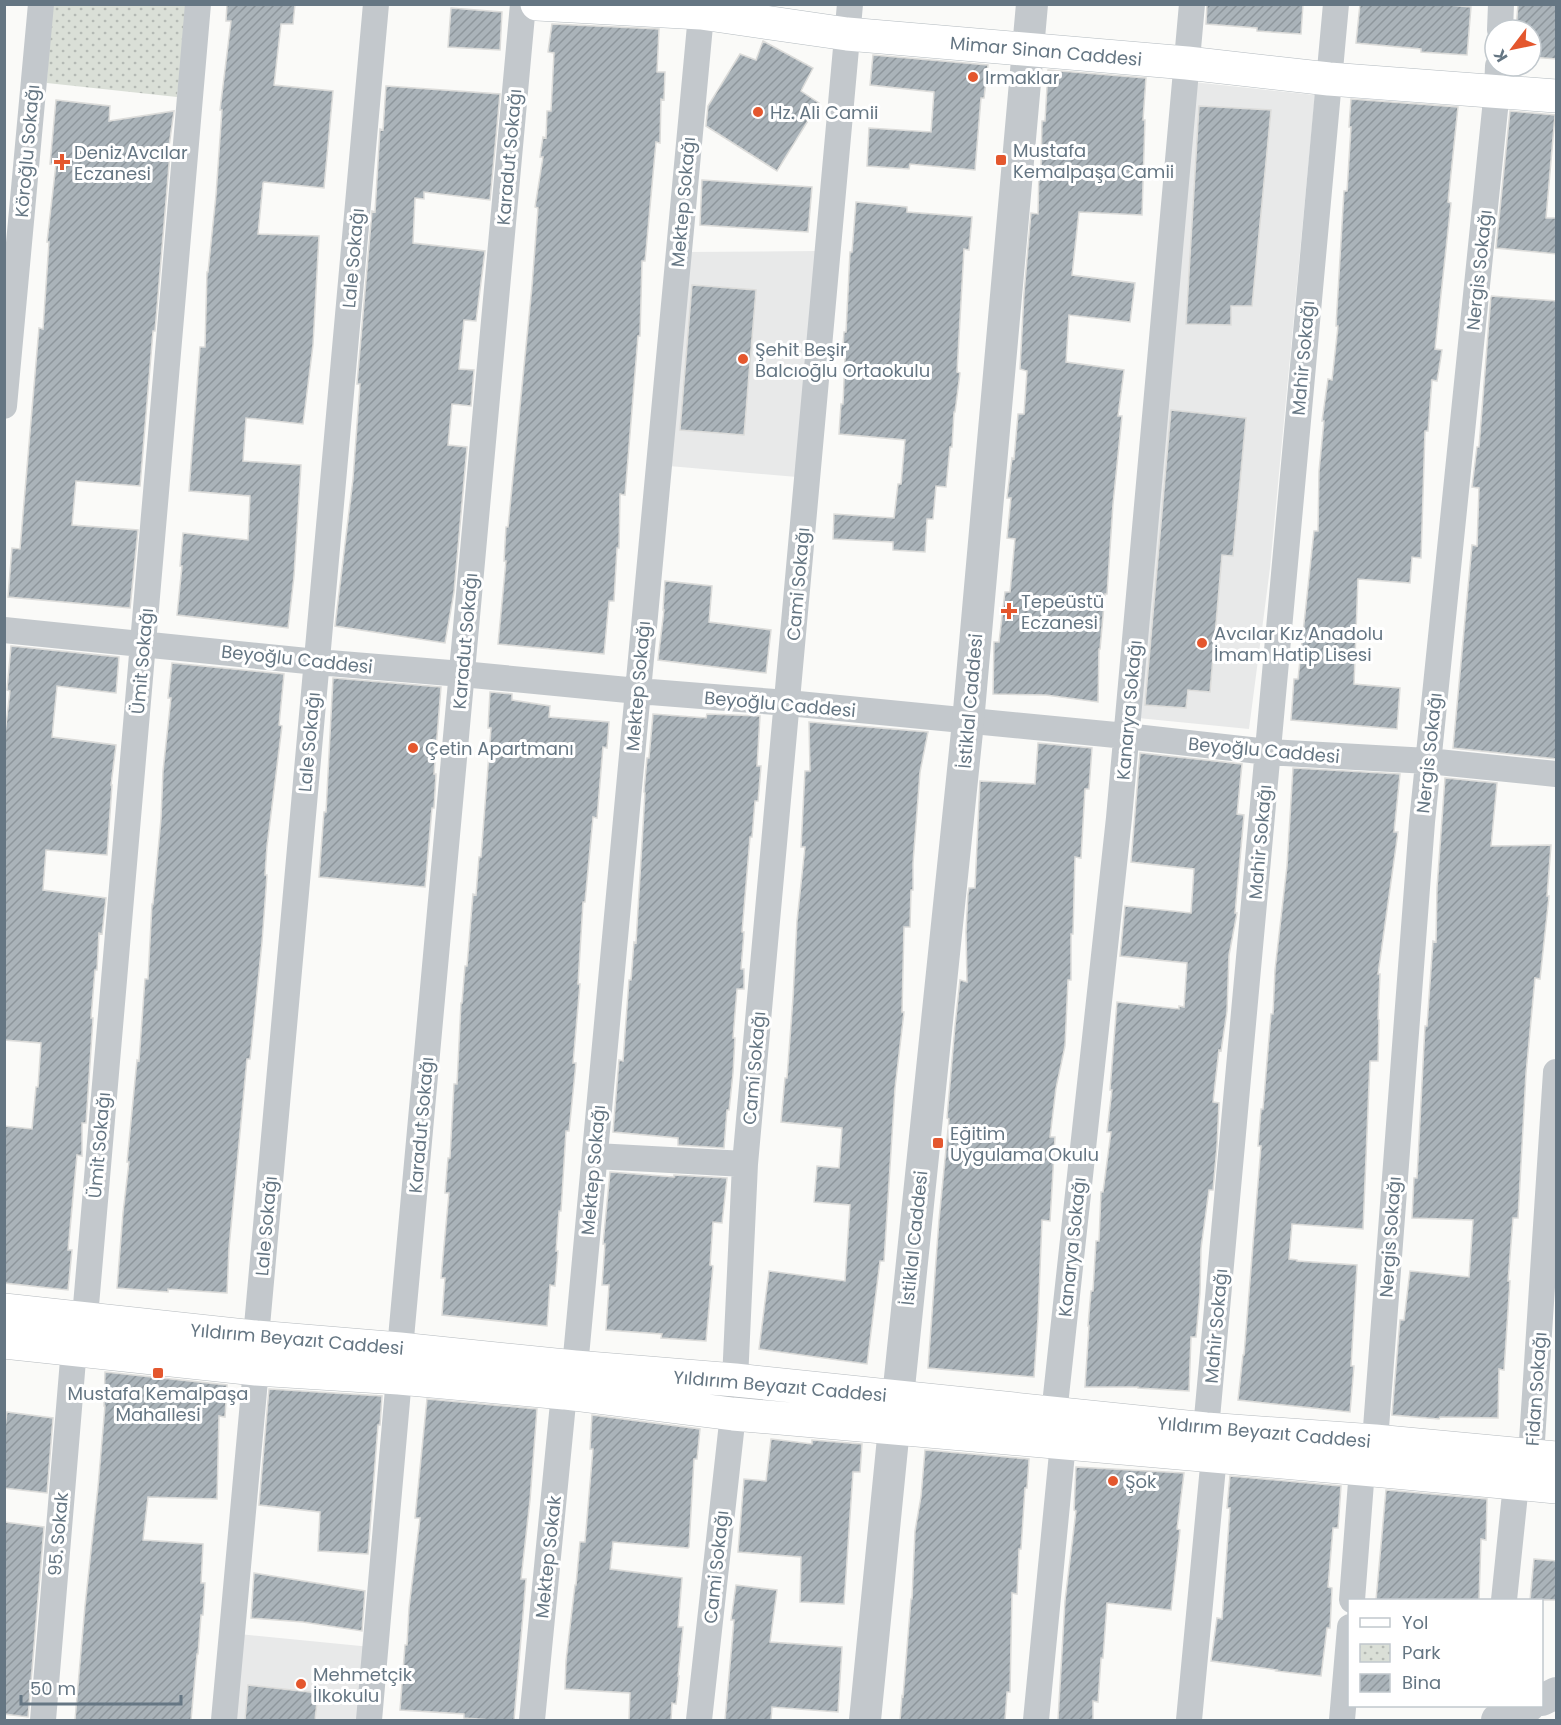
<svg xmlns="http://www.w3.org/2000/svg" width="1561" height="1725" viewBox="0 0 1561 1725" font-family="Poppins,sans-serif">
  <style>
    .built { fill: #e8e9e9 }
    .park { fill: url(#park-dots) }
    .building { fill: url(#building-hatch); stroke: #dcdcda; stroke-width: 1.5 }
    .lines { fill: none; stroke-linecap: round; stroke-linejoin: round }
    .secondary-casing { stroke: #b3babf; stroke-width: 34 }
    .primary-casing { stroke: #b5babe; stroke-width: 34 }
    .minor { stroke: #c3c8cc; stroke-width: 26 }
    .tertiary { stroke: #c3c8cc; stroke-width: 32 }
    .secondary { stroke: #fff; stroke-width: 33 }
    .primary { stroke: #fff; stroke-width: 33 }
    .poi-dot { fill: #e4572e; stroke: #fff; stroke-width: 2 }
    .labels { text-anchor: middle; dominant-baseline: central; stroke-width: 6; stroke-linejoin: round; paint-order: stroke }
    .street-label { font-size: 18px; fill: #657683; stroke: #fff }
    .poi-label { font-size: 18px; fill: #657683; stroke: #fff; text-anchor: start }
  </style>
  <defs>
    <pattern id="park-dots" width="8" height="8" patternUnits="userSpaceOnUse" patternTransform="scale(1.5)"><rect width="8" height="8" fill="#dadfd7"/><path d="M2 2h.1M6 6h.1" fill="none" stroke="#b4b9b4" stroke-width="1.8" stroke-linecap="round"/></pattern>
    <pattern id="building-hatch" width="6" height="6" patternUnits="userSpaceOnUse" patternTransform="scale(1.5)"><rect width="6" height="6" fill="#aab3b9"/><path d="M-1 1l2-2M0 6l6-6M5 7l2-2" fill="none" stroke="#8e969c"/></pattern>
  </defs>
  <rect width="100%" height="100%" fill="#fafaf8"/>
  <path class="built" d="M1193,82l122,13 -45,473 -21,161 -111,-11z
    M818,251l-21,226 -128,-11 18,-214z
    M239,1634l132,13 -7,73h-132z"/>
  <path class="park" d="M49,5h139l-11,92 -130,-14z"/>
  <path class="building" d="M227,4h68l-2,20h-12l-7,61 59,6 -9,97 -60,-6 -1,1 -5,51 61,2 -6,109 -10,79 -57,-6 -3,43 58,4 -7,111 -6,52 -111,-13 5,-49h-2l3,-33 65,7 2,-44 -61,-5 11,-144h5l2,-75h1l8,-77 6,-85h-2l11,-89h-5z
    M1207,4h96l-2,30 -44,-3v-3l-51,-4z
    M1360,4h78l33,3 -4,48 -46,-3v-3l-65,-6z
    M1518,4h39v55l-26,-2v-27h-15z
    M451,8l51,4 -2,38 -52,-3z
    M552,24l107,5 -2,43h8l-1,28 -3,-1 -1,44 -4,-1 -11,119h-3l-2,75h-2l-13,159 -5,-1 -1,54h-2l-3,53h-5l-5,53 -106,-10 8,-83h-2l2,-34h2l24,-241 6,-78 -3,-1 8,-50h-3l3,-20 3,1 1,-27h4l3,-58 -6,-1z
    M763,41l50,27 -12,23 18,12 -42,68 -71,-45 2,-20 32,-52 16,6z
    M873,55l115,10 -4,33h-3l-6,72 -65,-6 -1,5 -42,-3 2,-38 62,4 3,-40 -64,-7z
    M1048,70l98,8 -3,42h2l-3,95 -63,-3 -7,63 63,8 -5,39 -61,-7 -3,47 58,8 -6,46h4l-9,88 -6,90h-2l-5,55h-1l-1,53 -52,-7 -53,-1 1,-52h5l6,-50h5l5,-53 -8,-1 4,-40h-4l5,-40 2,1 4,-45h6l3,-43 -7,-2 4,-75 7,-81 7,1 1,-46h2l1,-47h3z
    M386,86l114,8 -10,106 -66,-8v7l-9,-1 -2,45 72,8 -9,70 -12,-1 -5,49 15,1 -3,36 -19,-2 -4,41 19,2 -13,145 -9,51 -110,-17 18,-147 7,-95h-3l15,-173 3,1 5,-83 3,1z
    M1351,99l107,8 -10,95 3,1 -16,146 7,1 -5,31 -5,-1 -4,51h-3l-4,127 -9,-1 -2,26 -52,-4 -4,105 46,4 -3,41 -106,-9 3,-41h4l16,-148h4l1,-60 5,-50h-2l6,-42 4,1 6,-54h-2l8,-135h3l4,-64h-2z
    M56,100l54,6 -1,15 65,-10 -6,42h2l-15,178h-2l-13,155 -64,-5 -4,44 66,5 -8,78 -122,-11 4,-49 8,1 19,-221 4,1 6,-87h-2l9,-78h-6z
    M1199,106l72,4 -19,196h-21v19l-45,-1z
    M1510,111l45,4 -9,103h11v36l-61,-6z
    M702,180l110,7 -4,45 -108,-7z
    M856,202l51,5v5l65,5 -3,33 -5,-1 -7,123 3,1 -5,39h-1l-2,35h-2l-4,40 -10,-1 -3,33h-6l-2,33 -32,-2v-8l-60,-3 1,-25 60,4 4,-34h3l4,-44 -66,-6 2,-30h2l2,-46h-3l2,-26h2l4,-80h2z
    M692,285l64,5 -12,145 -64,-5z
    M1491,296l66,5v458l-104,-11 19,-203 5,1 2,-58 -7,-1 5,-40h2z
    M1171,410l75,8 -13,138 -11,-1 -12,137 -22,-2 -2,18 -41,-3z
    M665,581l47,5 -3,36 62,8 -5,43 -108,-13 6,-50h-1z
    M11,646l108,11 -3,36 -59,-7 -5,51 64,8 -5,40h1l-5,70 -61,-5 -3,40 63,8 -4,36 -3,-1 -2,37h-2l-4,48h2l-7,105h-4v33l-5,-1 -9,95h4l-4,40 -64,-7v-157l28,3 4,-42h2l3,-44 -37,-3v-298l6,-51 -3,-1z
    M172,663l112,11 -5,51 3,1 -15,120 -2,29h2l-5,67 -12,117h-3l-18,189 -2,45 -59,-4v3l-51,-4 6,-75 6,-51h-2l10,-102 2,1 6,-82h3l4,-75h1l8,-85 2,-48 8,-73h-3z
    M333,678l108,9 -7,87h2l-2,34h-2l-7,79 -106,-10 5,-65h2z
    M490,692l22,2v6l38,6 -1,11 60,5 -2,26 -4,-1 -6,71 -4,-1 -8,85h-2l-5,82h2l-7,79h3l-7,68h-3l-5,80h-2l-3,40h2l-3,35 -5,-1 -3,41 -105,-11 3,-37h-4l8,-85h-4l3,-35h2l4,-74h3l4,-81h1l3,-37h2l6,-72 3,1 3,-38h2l10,-129h-3z
    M653,714l53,4 1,-4 53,2 -3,50h4l-3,35h-3l-3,36h-2l-8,95h2l-3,37h3v20h-7l-4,49h2l-2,35 -4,37h-2l-3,38 -46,-3v-7l-65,-6 6,-72 4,1 6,-81h2l3,-38 2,1 9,-150 -1,-1 3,-34h2z
    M809,722l119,10 -8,40 -7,91v27h-2l-1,37h-6l-2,85h2l-9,76 -11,173h-4l-13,103 -108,-15 10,-78 76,10 5,-76 -36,-3 3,-36 22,2 3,-40 -61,-6 4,-44h2l6,-80 4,-77 8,-74h-4l4,-76h5z
    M1038,743l54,5 -3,41h-4l-4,69 -6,-1 -2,77h-2v46h-3l-3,66 -9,42 -6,49h5l-5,84 -8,-1 -4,98 -4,59 -106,-9 11,-148 10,-101 -2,-1 8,-92 5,-46 7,2 -1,-50 2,-38 1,-6h6l5,-107 55,3z
    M1140,753l102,11 -5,50 7,1 -9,98h2l-8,42 -2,56 -6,40 -2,-1 -6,52 6,1 -2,43 -4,44h-4l-8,58 -1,45 -4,44h-5l-2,54 -51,-3v-1h-53l4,-61h-1l3,-35h2l3,-50h3l2,-49h2l8,-60h-4l5,-42h-2l7,-88 62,7v-3l5,1 3,-44 -67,-7 5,-50 66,7 3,-44 -63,-7z
    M1293,768l107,6 -6,58h4l-20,142h2l-2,45 1,1 -1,41h-8l-7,168 -71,-5 -3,35 8,1v1l60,4 -6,101h3l-4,46 -112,-12 5,-45h1l17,-209h-3l3,-37h2l8,-95h2l2,-44 12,-104z
    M1445,778l52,5 -6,63 60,-1 -4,51h2l-9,83 -5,-1 -9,95 -8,145h-5l-5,63h2l-6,89 -5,-1 -1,49 -58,-1 -1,2 -47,-4 8,-95h4l6,-49 59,6 4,-57 -61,-2 2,-40h3l8,-152h2l6,-85 3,1 1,-54z
    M610,1172l64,5v-2l53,3 -5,45 -9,-1 -3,43 3,1 -7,75 -45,-3 1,-4 -56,-4 3,-45h-7l3,-41h-2z
    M105,1372l122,13 -2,32 -6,-1 -2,83 -69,-2 -5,43 60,4 -2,39h4l-2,32h-2l-3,39h-1l-6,66h-116l10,-114 13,-119 7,-81h-1z
    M269,1389l113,7 -2,29h-2l-10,129 -50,-3 2,-39 -61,-7z
    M427,1399l110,10 -7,91 -9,79h5l-12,141h-22l-28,-2v-4l-64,-4 5,-65h2l2,-37 11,-90h-5z
    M7,1412l46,6 -6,75 -43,-5v-53z
    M592,1415l108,14 -3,30h-3l-5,88 -1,1 -75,-6 -3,27 72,9 -4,49h5l-5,49h1l-3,28 -4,-1 -1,17h-42l1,-27 -65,-4 1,-28 9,-76h1l4,-43h5l8,-93h-3z
    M771,1439l41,5v-4l50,4 -2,28h-7l-9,132 -44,-2 1,-45 -63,-5 6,-73 22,2z
    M925,1450l104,9 -2,29h-2l-4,61h-2l-2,45 -5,-1 -2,99h-3l-2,28h-105l2,-24 1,1 8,-98h1l3,-68 6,-34z
    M1076,1467l108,6 -7,56 3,1 -9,80 -64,-7 -4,55h-2l-3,44 -5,-1v19h-35l7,-119 11,-90 -2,-1z
    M1230,1476l111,10 -3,42h-5l-5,59 4,1 -2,40h-3l-6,48 -45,-5 1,-1 -66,-9 6,-43 5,1 8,-111h-3z
    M1386,1490l101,9 -1,41 -5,-1 -2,61h-103z
    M4,1522l40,5 -16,190 -24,-3z
    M1534,1559l23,2v39h-27z
    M254,1573l111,18 -3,40 -59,-9 -52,-4z
    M736,1585l41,5 -7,52 72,5 -4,65 -66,-5 -1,13h-46l9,-100h-3z
    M248,1685l70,8 -3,27h-70z"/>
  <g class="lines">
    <defs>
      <path id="secondary" d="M537,4l164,9 146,21 340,29 142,16 227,17"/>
      <path id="primary" d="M4,1310l252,27 144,12 175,18 160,13 471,49 169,12 181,17
        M4,1342l252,27 143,9 165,15 169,21 629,55 194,18"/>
    </defs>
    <use href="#secondary" class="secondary-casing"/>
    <use href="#primary" class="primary-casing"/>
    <path class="minor" d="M1500,30l1,-26
      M4,406l37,-402
      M4,630l313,32 145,12 176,17 150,12 338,33 142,16 160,9 128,13
      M595,1156l150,8
      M85,1317l113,-1313
      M256,1337l120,-1333
      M400,1349l123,-1345
      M575,1367l127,-1363
      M735,1380l10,-216 105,-1160
      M1054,1414l65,-596 73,-814
      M1206,1429l130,-1425
      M1375,1441l47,-619 75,-732 1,-24
      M1531,1456l25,-384
      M1352,1600l10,-131
      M1504,1600l12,-116
      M43,1720l31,-372
      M224,1720l32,-351
      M369,1720l30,-342
      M532,1720l32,-327
      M699,1720l34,-306
      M1036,1720l27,-277
      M1189,1720l25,-264
      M1342,1720l8,-93"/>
    <path class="tertiary" d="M898,1397l70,-675 64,-718
      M1542,1700l14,-7
      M865,1720l29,-292
      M1497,1720l32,-14"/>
    <use href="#secondary" class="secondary"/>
    <use href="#primary" class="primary"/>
  </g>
  <g class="poi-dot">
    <circle cx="973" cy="77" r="6"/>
    <circle cx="758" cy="112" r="6"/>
    <rect x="995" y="154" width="12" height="12" rx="3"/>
    <path d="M59 153h6v6h6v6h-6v6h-6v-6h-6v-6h6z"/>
    <circle cx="743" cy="359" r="6"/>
    <path d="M1006 602h6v6h6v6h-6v6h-6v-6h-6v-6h6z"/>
    <circle cx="1202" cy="643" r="6"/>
    <circle cx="413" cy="748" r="6"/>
    <rect x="932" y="1137" width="12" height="12" rx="3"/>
    <rect x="152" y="1367" width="12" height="12" rx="3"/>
    <circle cx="1113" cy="1481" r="6"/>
    <circle cx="301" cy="1684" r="6"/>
  </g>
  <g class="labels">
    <g class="street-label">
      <text transform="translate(1046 51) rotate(5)">Mimar Sinan Caddesi</text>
      <text transform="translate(27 151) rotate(-85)">Köroğlu Sokağı</text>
      <text transform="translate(509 157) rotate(-85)">Karadut Sokağı</text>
      <text transform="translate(683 202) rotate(-85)">Mektep Sokağı</text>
      <text transform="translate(353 258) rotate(-85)">Lale Sokağı</text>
      <text transform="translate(1479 270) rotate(-84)">Nergis Sokağı</text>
      <text transform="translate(1303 358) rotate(-85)">Mahir Sokağı</text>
      <text transform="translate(798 584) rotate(-85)">Cami Sokağı</text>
      <text transform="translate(465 641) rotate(-85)">Karadut Sokağı</text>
      <text transform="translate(297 659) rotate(6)">Beyoğlu Caddesi</text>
      <text transform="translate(142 661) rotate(-85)">Ümit Sokağı</text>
      <text transform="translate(638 686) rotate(-85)">Mektep Sokağı</text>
      <text transform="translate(970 701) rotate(-85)">İstiklal Caddesi</text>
      <text transform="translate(780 704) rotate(5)">Beyoğlu Caddesi</text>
      <text transform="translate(1129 710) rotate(-85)">Kanarya Sokağı</text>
      <text transform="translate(309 742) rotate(-85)">Lale Sokağı</text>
      <text transform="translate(1264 750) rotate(5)">Beyoğlu Caddesi</text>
      <text transform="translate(1429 753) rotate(-84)">Nergis Sokağı</text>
      <text transform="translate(1260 842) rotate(-85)">Mahir Sokağı</text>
      <text transform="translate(754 1068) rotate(-85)">Cami Sokağı</text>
      <text transform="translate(421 1125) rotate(-85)">Karadut Sokağı</text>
      <text transform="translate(99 1145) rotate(-85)">Ümit Sokağı</text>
      <text transform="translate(593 1170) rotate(-85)">Mektep Sokağı</text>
      <text transform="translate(266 1226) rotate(-85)">Lale Sokağı</text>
      <text transform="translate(1390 1237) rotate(-86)">Nergis Sokağı</text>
      <text transform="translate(914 1238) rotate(-84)">İstiklal Caddesi</text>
      <text transform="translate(1072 1247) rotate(-84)">Kanarya Sokağı</text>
      <text transform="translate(1216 1326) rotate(-85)">Mahir Sokağı</text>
      <text transform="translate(297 1339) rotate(5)">Yıldırım Beyazıt Caddesi</text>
      <text transform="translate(780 1386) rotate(5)">Yıldırım Beyazıt Caddesi</text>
      <text transform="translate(1536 1389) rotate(-86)">Fidan Sokağı</text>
      <text transform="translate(1264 1432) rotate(5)">Yıldırım Beyazıt Caddesi</text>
      <text transform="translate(58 1534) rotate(-85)">95. Sokak</text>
      <text transform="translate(548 1557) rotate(-84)">Mektep Sokak</text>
      <text transform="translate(716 1567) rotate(-84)">Cami Sokağı</text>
    </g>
    <g class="poi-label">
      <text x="985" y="77">Irmaklar</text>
      <text x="770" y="112">Hz. Ali Camii</text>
      <text x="1013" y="150">Mustafa<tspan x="1013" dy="21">Kemalpaşa Camii</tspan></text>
      <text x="74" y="152">Deniz Avcılar<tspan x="74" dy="21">Eczanesi</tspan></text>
      <text x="755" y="349">Şehit Beşir<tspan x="755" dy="21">Balcıoğlu Ortaokulu</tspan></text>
      <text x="1021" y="601">Tepeüstü<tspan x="1021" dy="21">Eczanesi</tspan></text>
      <text x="1214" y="633">Avcılar Kız Anadolu<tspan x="1214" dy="21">İmam Hatip Lisesi</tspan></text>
      <text x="425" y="748">Çetin Apartmanı</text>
      <text x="950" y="1133">Eğitim<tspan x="950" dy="21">Uygulama Okulu</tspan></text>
      <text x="158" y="1393" text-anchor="middle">Mustafa Kemalpaşa<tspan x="158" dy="21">Mahallesi</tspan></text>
      <text x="1125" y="1481">Şok</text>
      <text x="313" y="1674">Mehmetçik<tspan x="313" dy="21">İlkokulu</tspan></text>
    </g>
  </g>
  <rect width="1561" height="1725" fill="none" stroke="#657683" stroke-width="12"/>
  <rect x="1348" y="1599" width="195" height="108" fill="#ffffff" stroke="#c1c8cd" stroke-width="1.5"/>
  <rect x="1360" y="1618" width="30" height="9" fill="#ffffff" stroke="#c1c8cd" stroke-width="1.5"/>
  <text x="1402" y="1629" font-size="18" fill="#657683">Yol</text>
  <rect x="1360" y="1644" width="30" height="18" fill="url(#park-dots)" stroke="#c1c8cd" stroke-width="1.5"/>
  <text x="1402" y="1659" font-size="18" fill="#657683">Park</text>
  <rect x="1360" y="1674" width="30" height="18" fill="url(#building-hatch)" stroke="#c1c8cd" stroke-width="1.5"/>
  <text x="1402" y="1689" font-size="18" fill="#657683">Bina</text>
  <g transform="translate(1513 48) rotate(238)"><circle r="28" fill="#ffffff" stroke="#c1c8cd" stroke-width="1.5"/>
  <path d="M0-4.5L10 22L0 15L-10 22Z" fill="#e4572e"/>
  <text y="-9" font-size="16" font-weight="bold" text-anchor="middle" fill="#657683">K</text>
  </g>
  <path d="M21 1695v9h160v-9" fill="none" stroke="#657683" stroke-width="3"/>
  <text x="30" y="1695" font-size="18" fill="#657683" stroke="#ffffff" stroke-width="4.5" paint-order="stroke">50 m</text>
</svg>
